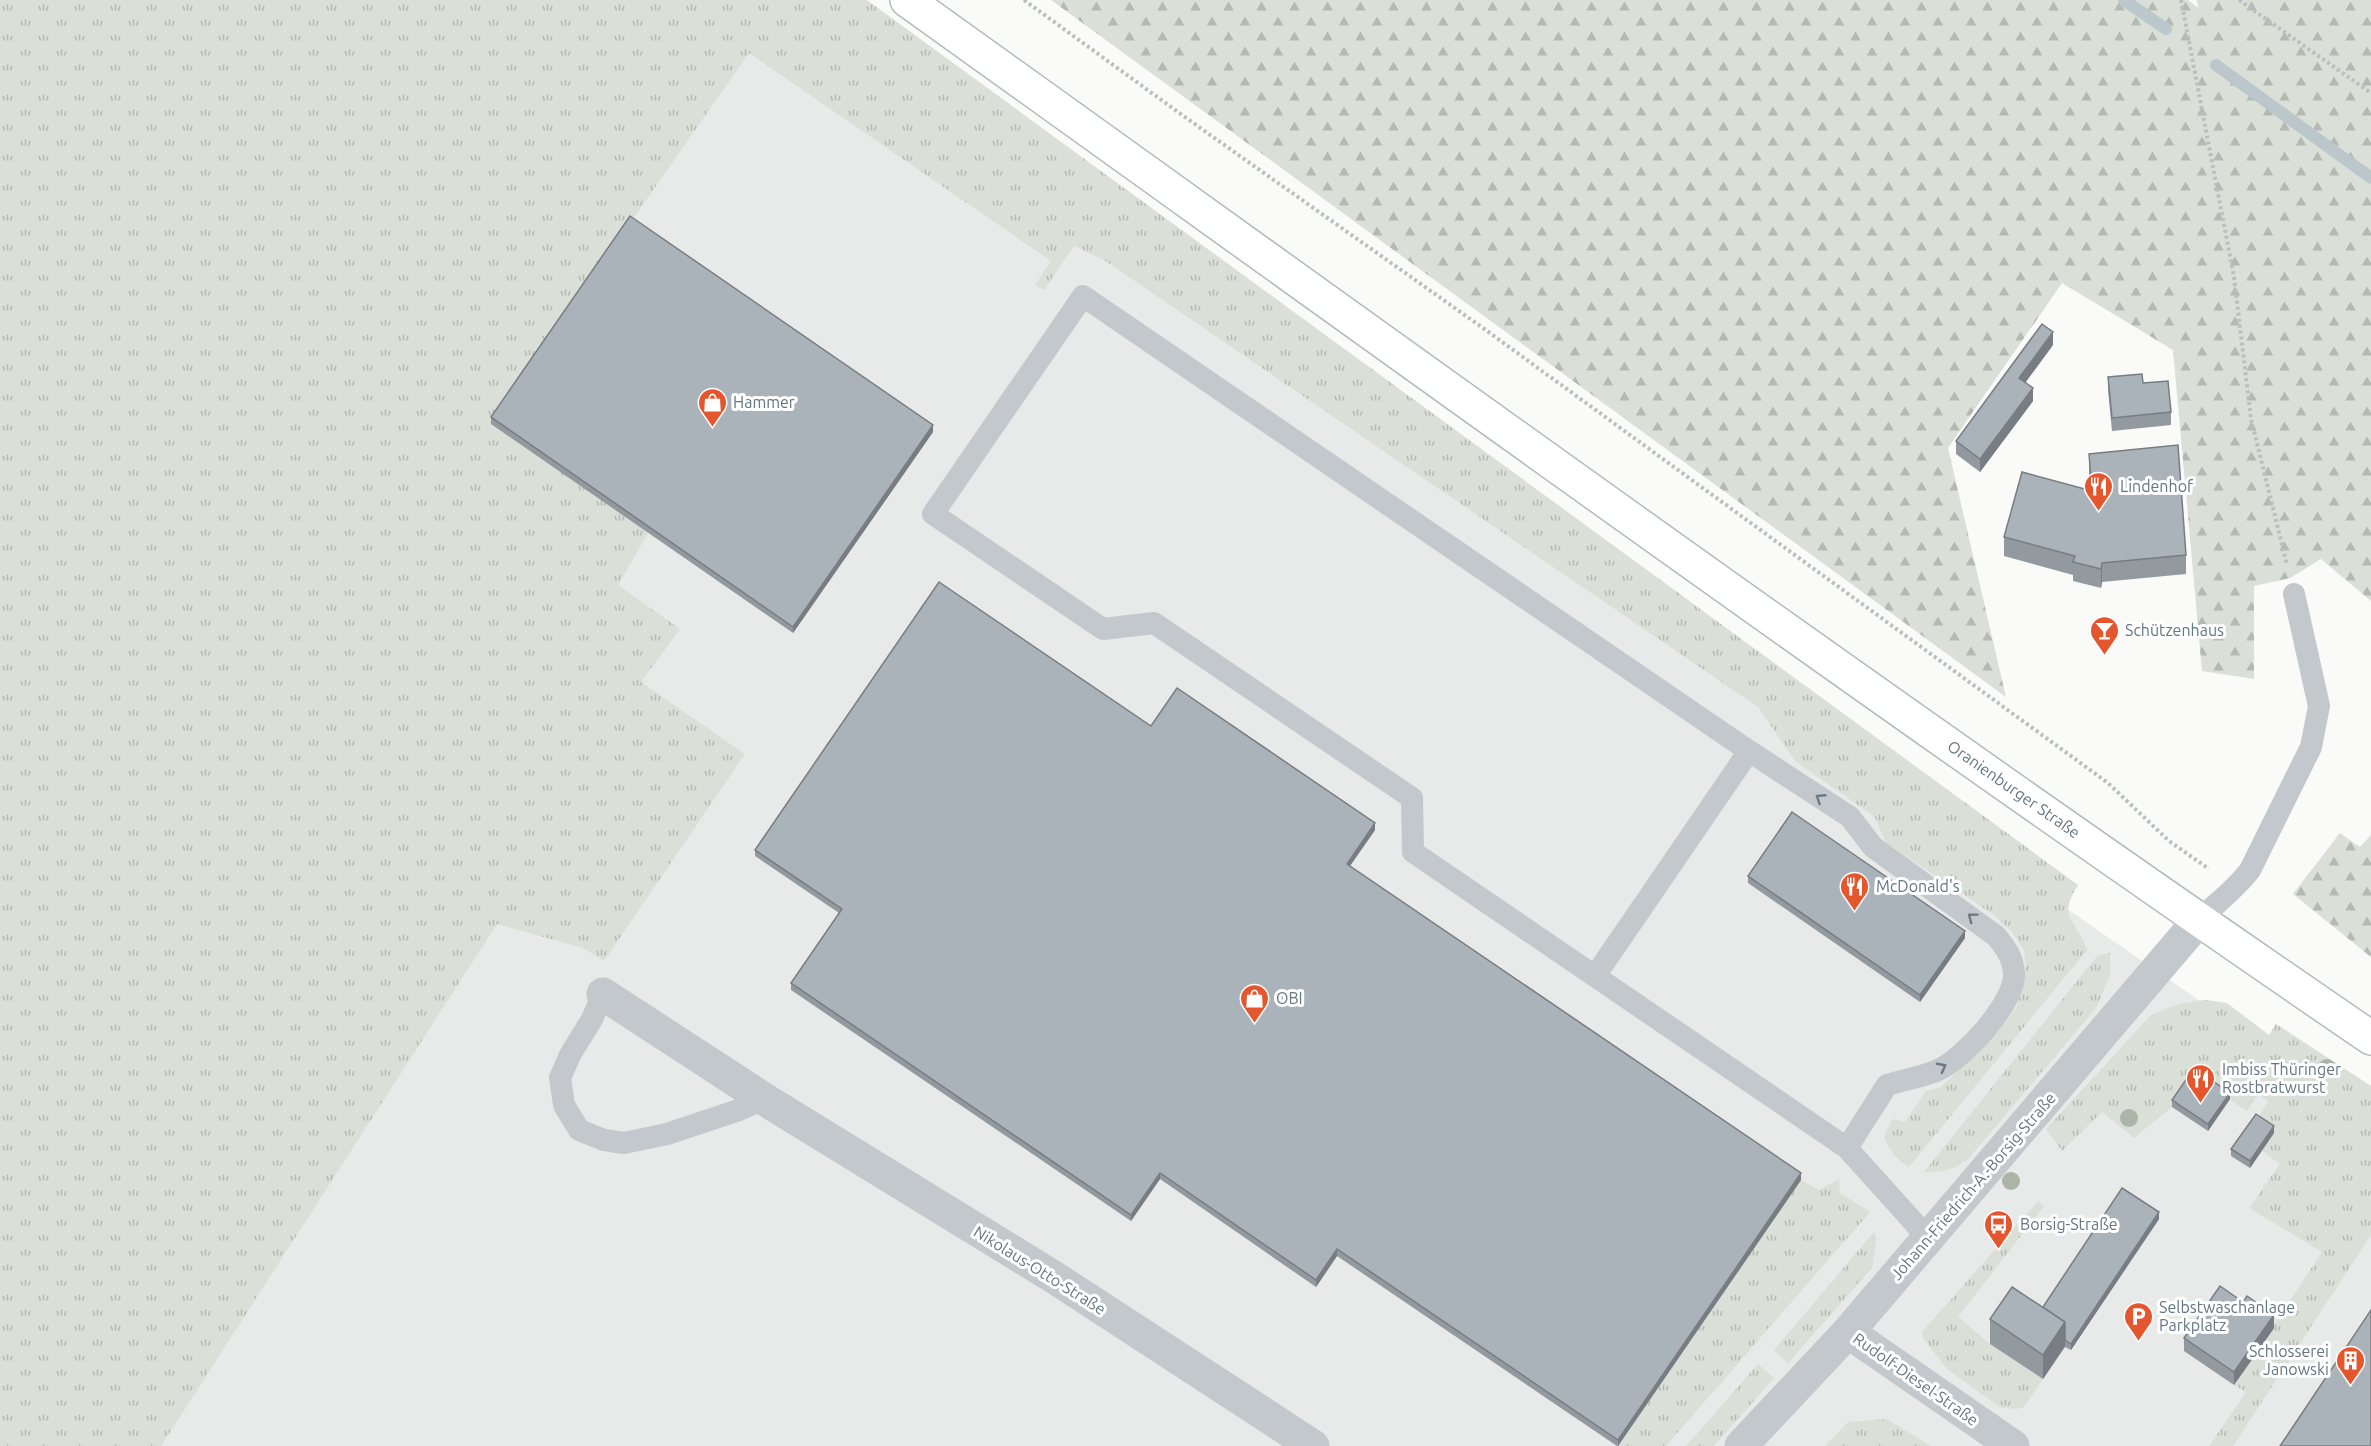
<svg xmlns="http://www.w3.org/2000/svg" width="2371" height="1446" viewBox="0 0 2371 1446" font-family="Ubuntu,sans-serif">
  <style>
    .built { fill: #e8e9e9 }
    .grass { fill: url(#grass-tufts) }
    .forest { fill: url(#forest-firs) }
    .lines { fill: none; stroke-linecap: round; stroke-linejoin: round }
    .stream { stroke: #bbc7cb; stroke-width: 12 }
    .secondary-casing { stroke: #b3babf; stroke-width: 36 }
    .path { stroke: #bbbfc2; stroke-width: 4; stroke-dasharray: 3 3; stroke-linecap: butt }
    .service { stroke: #c3c8cc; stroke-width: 22 }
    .minor { stroke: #c3c8cc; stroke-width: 33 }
    .secondary { stroke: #fff; stroke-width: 33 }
    .tree { fill: #aab4a7 }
    .wall { fill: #929a9f }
    .shaded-wall { fill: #777d82 }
    .building { fill: #aab3b9; stroke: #777d82; stroke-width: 1.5 }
    .oneway { stroke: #6a7a87 }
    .labels { text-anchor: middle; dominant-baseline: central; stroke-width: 6; stroke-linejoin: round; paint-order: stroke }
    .poi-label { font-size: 16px; fill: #657683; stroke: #fff; text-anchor: start }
    .street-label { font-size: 16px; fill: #657683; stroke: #fff }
  </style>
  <defs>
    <pattern id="grass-tufts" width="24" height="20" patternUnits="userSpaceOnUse" patternTransform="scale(1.5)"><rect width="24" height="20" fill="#dadfd7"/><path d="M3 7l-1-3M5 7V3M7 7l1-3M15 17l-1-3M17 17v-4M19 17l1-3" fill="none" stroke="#b4b9b4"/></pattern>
    <pattern id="forest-firs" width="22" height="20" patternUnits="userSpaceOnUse" patternTransform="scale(1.5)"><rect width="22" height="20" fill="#dadfd7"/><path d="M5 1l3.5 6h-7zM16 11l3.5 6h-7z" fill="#b4b9b4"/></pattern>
  </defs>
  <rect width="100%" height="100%" fill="#fafaf8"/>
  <path class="built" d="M759,0l1612,1120v326h-2354l368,-1023z"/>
  <path class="grass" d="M0,0h867l1211,885c-22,35 -1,34 9,65l-178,217c-11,-7 -21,-17 -25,-31l8,-17 13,3 21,-31 14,-3 68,-68 9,-14 7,-22 2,-19 -2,-15 -12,-18 -18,-17 -108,-72 -11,-26 -80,-56 -37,-54 -654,-447 -30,-14 -30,44 -9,-5 16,-24 -302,-208 -119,170 18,310 -30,52 62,44 -39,53 104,72 -141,207 -21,-13 -86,-24 -336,522h-161z
    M2110,953v22l-14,33 -128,151c-15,11 -26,14 -44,13l174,-217z
    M2207,1000l20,3 42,32 7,-11 95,62v149l-138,211h-24l37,-54 -12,-7 88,-133 -73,-44 31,-44 -18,-13 12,-18 -18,-12 12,-20 -10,-7 -11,17 -53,-36 -22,32 -38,31 -32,-26 -40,39 -16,-22 103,-112c20,-11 35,-15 58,-17z
    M1839,1179l1,14 30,19 -204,234h-48l183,-266 18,10z
    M2038,1201l6,5 -86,111 32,27 53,35 -19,28 -7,2 -16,-1 -54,-39 -24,-31 -1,-6z
    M1874,1232l2,10 -4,26 -84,95 -14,-13z
    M1758,1364l16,14 -60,68h-28z
    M1887,1419l44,27h-106l23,-24z"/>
  <path class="forest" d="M1051,0h1137l10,8 -1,-8h174v601l-50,-42 -31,19 -36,8v93l-52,-8 -29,-321 -111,-67 -114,165 58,249z
    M2340,833l20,14 11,-12v122l-78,-63z"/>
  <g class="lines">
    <path class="stream" d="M2124,0l42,29
      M2216,65l155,113"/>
    <defs>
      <path id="secondary" d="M907,0c486,348 970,700 1464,1038"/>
    </defs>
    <use href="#secondary" class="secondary-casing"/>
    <path class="path" d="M1024,0l158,115 301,213 625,455 61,58 40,28
      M2181,0l53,277 17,142 36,146
      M2239,0l132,93"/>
    <path class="service" d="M1749,751l101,66 23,30 123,89c9,11 17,21 18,37 2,29 -51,87 -78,98 -15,6 -33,9 -49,14l-40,63
      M2199,920c17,-17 36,-30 51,-50l61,-123 8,-41 -25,-112
      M1595,976l154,-225 -666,-455 -150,218 170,115 51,-6 258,175 1,54 434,296 81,90
      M603,994l-11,25 -22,36 -10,23 4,27 15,25 25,10 20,3 43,-9 72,-24 25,-11"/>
    <path class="minor" d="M603,994l161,105 288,177 261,170
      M1848,1332l165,114
      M1741,1446l107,-114 351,-412"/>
    <use href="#secondary" class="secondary"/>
  </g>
  <g class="tree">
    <circle cx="2327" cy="1068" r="9"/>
    <circle cx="2129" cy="1118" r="9"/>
    <circle cx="2011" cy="1181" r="9"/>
  </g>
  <path class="wall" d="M2053,345l-28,38 8,18 -53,71 -24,-18v-13z
    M2108,377l35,6 28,29v13l-59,6 -4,-41z
    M491,417l442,15 -140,201 -302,-209z
    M2089,454l97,101v19l-84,8 -1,6 -28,-7v-6l-69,-19v-19l86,-46 -1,-18z
    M1151,726l224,104 -25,36 451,314 -183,266h-1l-280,-190 -21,31 -156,-108 -29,42 -340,-231v-7l48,-70 -84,-57v-6z
    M1748,876l217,62 -45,64 -172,-119z
    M2230,1099l-22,32 -36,-24v-7z
    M2274,1133l-24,35 -19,-12v-7z
    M2159,1219l-88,131 -6,-3 -22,32 -53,-35v-25l53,-12z
    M2243,1302l31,26 -40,57 -50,-34v-13z"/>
  <path class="shaded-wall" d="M2053,332v13l-34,46v-13z
    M2033,388v13l-53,71v-13z
    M933,425v7l-140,201v-6z
    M2102,563v19l-1,6v-19z
    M1375,823v7l-28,40v-6z
    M1965,931v7l-45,64v-7z
    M2230,1093v6l-22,32v-7z
    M2274,1126v7l-24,35v-7z
    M1160,1173v6l-29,42v-6z
    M1801,1173v7l-183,266v-6z
    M2159,1212v7l-88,131v-6z
    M1337,1249v7l-21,31v-7z
    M2274,1315v13l-40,57v-13z
    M2065,1322v24l-22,33v-24z"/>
  <path class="building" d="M630,216l303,209 -140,202 -302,-210z
    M2042,324l11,8 -34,46 14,10 -53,71 -24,-18z
    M2142,374l1,9 25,-2 3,31 -59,6 -4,-41z
    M2178,445l8,110 -84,8 -1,6 -28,-7 2,-6 -71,-19 18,-65 70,19 -3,-37z
    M939,582l212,144 26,-38 198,135 -28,41 454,309 -183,267 -281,-191 -21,31 -156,-107 -29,42 -340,-232 51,-74 -87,-59z
    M1792,812l173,119 -45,64 -172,-119z
    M2194,1068l36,25 -22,31 -36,-24z
    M2256,1114l18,12 -24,35 -19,-12z
    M2122,1188l37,24 -88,132 -6,-4v-18l-22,-15z
    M2220,1286l23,16 4,-6 27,19 -40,57 -50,-34z
    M2012,1287l53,35 -22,33 -53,-36z
    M2371,1310v136h-91z"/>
  <defs><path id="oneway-chevron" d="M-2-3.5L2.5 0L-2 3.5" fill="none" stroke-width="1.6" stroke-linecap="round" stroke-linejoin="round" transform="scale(1.5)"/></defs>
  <g class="oneway">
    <use href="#oneway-chevron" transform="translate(1820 798) rotate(-147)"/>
    <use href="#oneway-chevron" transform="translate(1972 917) rotate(-143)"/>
    <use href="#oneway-chevron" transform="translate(1942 1067) rotate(-28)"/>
  </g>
  <defs>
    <symbol id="shop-pin" viewBox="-11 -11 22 30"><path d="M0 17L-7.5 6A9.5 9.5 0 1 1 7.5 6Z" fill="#e4572e" stroke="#fff"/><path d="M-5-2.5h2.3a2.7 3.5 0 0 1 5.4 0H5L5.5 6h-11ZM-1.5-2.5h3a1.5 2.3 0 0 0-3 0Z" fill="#fff"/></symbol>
    <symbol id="restaurant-pin" viewBox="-11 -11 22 30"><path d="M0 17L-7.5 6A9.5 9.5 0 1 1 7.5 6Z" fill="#e4572e" stroke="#fff"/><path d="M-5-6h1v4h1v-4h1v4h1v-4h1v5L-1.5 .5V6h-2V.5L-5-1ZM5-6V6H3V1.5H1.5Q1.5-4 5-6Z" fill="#fff"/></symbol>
    <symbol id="bar-pin" viewBox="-11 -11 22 30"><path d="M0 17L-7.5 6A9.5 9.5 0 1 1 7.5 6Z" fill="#e4572e" stroke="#fff"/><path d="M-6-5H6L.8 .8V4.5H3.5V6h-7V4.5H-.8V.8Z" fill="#fff"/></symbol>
    <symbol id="bus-pin" viewBox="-11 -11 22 30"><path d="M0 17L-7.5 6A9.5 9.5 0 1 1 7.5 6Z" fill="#e4572e" stroke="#fff"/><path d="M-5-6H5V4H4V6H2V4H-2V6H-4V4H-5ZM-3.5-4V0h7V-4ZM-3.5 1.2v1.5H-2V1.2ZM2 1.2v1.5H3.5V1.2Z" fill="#fff"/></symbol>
    <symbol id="parking-pin" viewBox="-11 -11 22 30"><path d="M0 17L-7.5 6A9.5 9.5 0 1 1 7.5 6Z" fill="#e4572e" stroke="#fff"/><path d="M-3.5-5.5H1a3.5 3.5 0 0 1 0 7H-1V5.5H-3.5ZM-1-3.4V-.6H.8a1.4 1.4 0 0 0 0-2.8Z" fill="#fff"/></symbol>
    <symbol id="building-pin" viewBox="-11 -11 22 30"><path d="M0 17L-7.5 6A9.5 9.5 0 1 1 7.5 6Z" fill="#e4572e" stroke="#fff"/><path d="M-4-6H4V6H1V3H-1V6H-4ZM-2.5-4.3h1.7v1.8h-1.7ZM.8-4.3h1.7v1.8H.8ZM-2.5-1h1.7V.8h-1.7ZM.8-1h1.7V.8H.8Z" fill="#fff"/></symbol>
  </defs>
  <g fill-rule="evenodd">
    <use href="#shop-pin" x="696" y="386" width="33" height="45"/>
    <use href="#restaurant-pin" x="2082" y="470" width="33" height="45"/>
    <use href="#bar-pin" x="2088" y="614" width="33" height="45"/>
    <use href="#restaurant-pin" x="1838" y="870" width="33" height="45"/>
    <use href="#shop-pin" x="1238" y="982" width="33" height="45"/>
    <use href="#restaurant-pin" x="2184" y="1062" width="33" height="45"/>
    <use href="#bus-pin" x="1982" y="1208" width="33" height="45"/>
    <use href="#parking-pin" x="2122" y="1300" width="33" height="45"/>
    <use href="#building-pin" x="2334" y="1344" width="33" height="45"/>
  </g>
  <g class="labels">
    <g class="poi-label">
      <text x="733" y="402">Hammer</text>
      <text x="2120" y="486">Lindenhof</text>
      <text x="2125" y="630">Schützenhaus</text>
      <text x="1876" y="886">McDonald's</text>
      <text x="1276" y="998">OBI</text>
      <text x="2222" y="1069">Imbiss Thüringer<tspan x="2222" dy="18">Rostbratwurst</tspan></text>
      <text x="2020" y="1224">Borsig-Straße</text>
      <text x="2159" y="1307">Selbstwaschanlage<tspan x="2159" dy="18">Parkplatz</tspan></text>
      <text x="2329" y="1351" text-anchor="end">Schlosserei<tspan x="2329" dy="18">Janowski</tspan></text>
    </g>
    <g class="street-label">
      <text transform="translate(2014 789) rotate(35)">Oranienburger Straße</text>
      <text transform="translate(1973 1186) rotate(-49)">Johann-Friedrich-A.-Borsig-Straße</text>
      <text transform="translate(1040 1270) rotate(32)">Nikolaus-Otto-Straße</text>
      <text transform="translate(1916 1379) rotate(35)">Rudolf-Diesel-Straße</text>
    </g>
  </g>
</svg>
